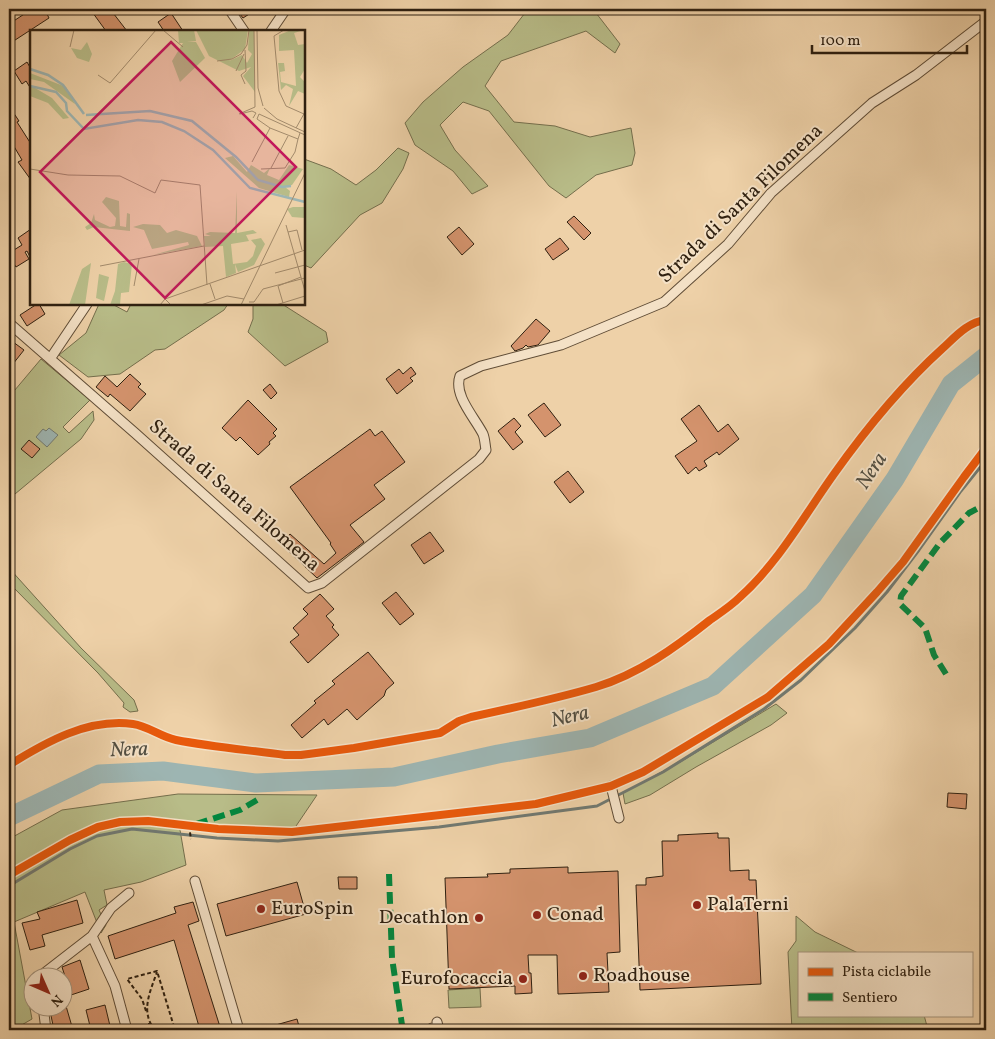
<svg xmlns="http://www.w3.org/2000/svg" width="995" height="1039" viewBox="0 0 995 1039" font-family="Vollkorn,serif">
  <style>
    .green { fill: #b8bc88; stroke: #746e4c }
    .water { fill: #9db5b2; stroke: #717971 }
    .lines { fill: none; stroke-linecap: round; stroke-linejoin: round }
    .stream { stroke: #717971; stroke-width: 3 }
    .river { stroke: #9db5b2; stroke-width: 19 }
    .building { fill: #d4936d; stroke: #2f2010 }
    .lane-casing { stroke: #5f4c36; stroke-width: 7 }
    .street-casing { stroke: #5f4c36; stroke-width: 11 }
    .path { stroke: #2f2010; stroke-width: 2; stroke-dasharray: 4 2.5; stroke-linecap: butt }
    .lane { stroke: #f4e1c6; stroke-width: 4.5 }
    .street { stroke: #f4e1c6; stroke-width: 9 }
    .quiet { stroke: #00873e; stroke-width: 6; stroke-dasharray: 12 6; stroke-linecap: butt }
    .cycleway-casing { stroke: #f4e1c6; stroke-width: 11 }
    .cycleway { stroke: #e8590c; stroke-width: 8 }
    .poi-dot { fill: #8f2418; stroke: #f4e1c6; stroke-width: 2 }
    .labels { text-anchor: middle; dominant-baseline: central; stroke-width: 4; stroke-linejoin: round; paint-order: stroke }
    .street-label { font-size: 20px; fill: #2f2010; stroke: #f4e1c6 }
    .poi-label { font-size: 20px; fill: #2f2010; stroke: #f4e1c6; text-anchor: start }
    .water-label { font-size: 21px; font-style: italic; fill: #504d41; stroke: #f4e1c6 }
    .inset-river { fill: none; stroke: #9db5b2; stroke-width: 2.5 }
    .inset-road { fill: none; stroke: #a28a6b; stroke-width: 1 }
    .view { fill: #c2185b; fill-opacity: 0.15; stroke: #c2185b; stroke-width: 2.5 }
    .inset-edge { fill: none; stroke: #2f2010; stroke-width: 2.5 }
  </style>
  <rect width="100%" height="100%" fill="#eed1a8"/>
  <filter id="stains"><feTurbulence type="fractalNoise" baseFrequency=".004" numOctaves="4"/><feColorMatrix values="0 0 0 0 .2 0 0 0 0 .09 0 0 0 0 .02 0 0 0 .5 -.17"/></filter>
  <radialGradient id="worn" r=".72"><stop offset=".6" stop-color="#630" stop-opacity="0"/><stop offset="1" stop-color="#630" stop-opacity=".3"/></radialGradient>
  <path class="green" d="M528,9h65l27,35 -5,9 -29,-22 -85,30 -16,25 29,36 41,4 35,11 41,-9 4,25 -3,12 -36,10 -30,23 -17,-12 -60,-75 -26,-9 -23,23 15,25 33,36 -16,8 -19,-23 -38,-26 -10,-22 18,-21 40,-35 45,-32z
    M398,148l11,5 -6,16 -21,34 -22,12 -49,53 -7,-3v-106l27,10 25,16 20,-15z
    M99,304h13l15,8 4,-8h97l-4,6 -59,39 -10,1 -35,24 -32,3 -29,-22 27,-22z
    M253,304h29l44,28 2,10 -43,24 -37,-34 5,-13z
    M41,359l49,41 -27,27 6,6 24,-22 1,9 -13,19 -72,60v-102z
    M9,568l72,80 53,52 4,11 -8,1 -7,-5 1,-4 -26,-30 -89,-90z
    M776,704l11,9 -16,12 -75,42 -46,28 -25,9 -2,-11 59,-32z
    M178,794l139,1 -25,37 -120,-8 8,6 6,35 -45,17 -37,8 3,15 -8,5 7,15 -5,8 -16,-41 -71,30 18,97 -19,11h-4v-191l53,-29z
    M796,916l19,16 43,21h-59v62h125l4,15h-136l-4,-78 8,-11z
    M480,988l1,19 -32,1 -1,-18z"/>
  <path class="water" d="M49,428l9,7 -11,12 -11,-10 7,-8 3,2z"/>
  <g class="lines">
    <path class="stream" d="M9,886l61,-37 27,-13 35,-7 85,9 61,3 161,-14 158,-21 66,-34 101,-63 37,-29 54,-52 32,-36 32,-42 42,-59 25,-31"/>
    <path class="river" d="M9,817l90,-43 64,-3 93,12 138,-6 104,-23 92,-16 123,-52 100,-91 82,-116 56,-95 35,-28"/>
  </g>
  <path class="building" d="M32,9h24l-9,5 2,4 -40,26v-20z
    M90,9h20l17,22h-21z
    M236,9h21l-14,9z
    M171,13l12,18h-19l-6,-9z
    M27,62l4,7v20l-5,-8 -4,3 -8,-13z
    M9,106l10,15 -2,1 14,22v36l-13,-18 4,-2 -13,-22z
    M574,216l17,17 -7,7 -17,-18z
    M459,227l15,17 -12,11 -15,-18z
    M31,229v30l-4,-8 -2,1 4,7 -13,8 -7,-11v-3l13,-8 -4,-7z
    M560,238l9,11 -16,11 -8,-11z
    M37,304h2l6,10 -18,12 -7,-11z
    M536,319l14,12 -12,14 -10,2 -2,-2 -3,3 -8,3 -4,-5z
    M9,339l15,11 -15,19z
    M411,367l5,7 -6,4 3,3 -16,13 -11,-15 13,-10 4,5z
    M130,374l11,10 -3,3 8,7 -16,17 -20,-17 -2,3 -12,-10 9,-11 12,11z
    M270,384l7,9 -6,6 -8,-9z
    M248,400l29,29 -4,4 3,3 -7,6 1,2 -12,11 -18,-18 -4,4 -14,-13z
    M544,403l17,22 -16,12 -17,-22z
    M699,405l19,27 10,-8 11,15 -20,16 -2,-3 -13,9 3,5 -8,5 -3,-4 -8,7 -13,-18 22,-15 -16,-22z
    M514,418l7,8 -6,6 8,10 -10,8 -15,-19z
    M370,429l5,7 7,-5 23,31 -31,23 11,14 -35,26 14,17 -47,36 -36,-34 9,-10 34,30 12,-11 -6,-9 1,-1 -41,-56z
    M29,440l11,9 -8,9 -11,-9z
    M568,471l16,21 -14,11 -16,-21z
    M430,532l14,19 -20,13 -13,-19z
    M396,592l18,22 -14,11 -18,-22z
    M320,594l14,15 -8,7 8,9 -2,2 7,8 -31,28 -18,-21 9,-7 -6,-7 15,-14 -5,-5z
    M368,652l26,31 -8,7 -2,6 -27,24 -10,-11 -19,16 -4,-6 -22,19 -11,-13 25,-22 -2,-2 21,-17 -3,-3z
    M948,793l19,1 -1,15 -19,-2z
    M718,833v5h11l1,33 19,-1v10h7l5,104 -121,6 -4,-105h10v-7l17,-2 -1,-35h16v-6z
    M568,867v6l50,-2 2,81 -13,1 2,39 -51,2 -1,-39h-29l1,18h2l1,20 -17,1v-8l-66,3 -4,-111 43,-1 -1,-3 23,-1v-4z
    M338,877h19v12h-18z
    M297,882l9,32 -80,22 -9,-32z
    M77,900l6,23 -41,12 3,11 -15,4 -8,-27 18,-4 -3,-7z
    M193,902l6,19 -11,4 33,105h-21l-26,-90 -59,19 -7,-23 68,-23 -2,-6z
    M80,960l9,29 -18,6 -9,-28z
    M105,1005l6,25h-20l-5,-20z
    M49,1006h17l7,24h-19z
    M297,1019l3,11h-35v-2z"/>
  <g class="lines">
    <defs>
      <path id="lane" d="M404,1029l3,1"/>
      <path id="street" d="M229,9l15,22
        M271,31l15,-22
        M9,323l126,110 173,155 14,-5 157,-124 7,-9c-1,-5 -1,-11 -3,-16 -8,-16 -30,-39 -23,-58l21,-10 80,-21 103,-43 64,-58 43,-51 101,-90 44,-28 70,-54
        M50,359l37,-55
        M611,786l8,32
        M195,881l44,149
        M92,936l23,50 12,44
        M43,976v-2l49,-38 19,-28 18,-15
        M43,1006l3,24
        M437,1022l2,8
        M430,1030l2,-2"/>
    </defs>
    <use href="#lane" class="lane-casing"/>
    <use href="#street" class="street-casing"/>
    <path class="path" d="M189,826l2,13
      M146,1011l-4,-12 -15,-20 30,-8 18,59
      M149,1023v7
      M155,1030c-15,-18 -5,-38 2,-58"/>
    <use href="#lane" class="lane"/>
    <use href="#street" class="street"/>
    <path class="quiet" d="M946,674l-12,-19 -9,-27 -25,-24 1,-8 39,-53 29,-30 17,-9
      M196,824l44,-14 17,-10
      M389,874l3,84 10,67 2,4"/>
    <defs>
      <path id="cycleway" d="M9,765c37,-23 79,-47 124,-41 15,2 28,13 43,16 36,7 73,10 109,15h16l53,-7 86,-15 19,-12 12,-4c42,-9 84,-18 125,-30 43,-13 80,-40 114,-67 10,-7 21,-14 30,-23 39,-35 64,-81 94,-123 32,-45 68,-89 109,-126 13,-12 25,-26 43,-28
        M9,875l61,-35 28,-13 22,-5 28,-1 70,8 74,3 244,-28 75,-18 32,-14 125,-75 61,-53 48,-52 26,-30 61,-85 22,-29"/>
    </defs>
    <use href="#cycleway" class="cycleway-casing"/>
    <use href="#cycleway" class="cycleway"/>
  </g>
  <g class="poi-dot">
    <circle cx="697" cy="905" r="5"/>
    <circle cx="261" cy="909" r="5"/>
    <circle cx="537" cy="915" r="5"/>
    <circle cx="479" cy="918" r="5"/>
    <circle cx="583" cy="976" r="5"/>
    <circle cx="523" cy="979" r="5"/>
  </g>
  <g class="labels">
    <g class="street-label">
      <text transform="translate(741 204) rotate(-44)">Strada di Santa Filomena</text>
      <text transform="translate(234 496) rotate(41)">Strada di Santa Filomena</text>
    </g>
    <g class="poi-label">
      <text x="707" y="905">PalaTerni</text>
      <text x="271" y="909">EuroSpin</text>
      <text x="547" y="915">Conad</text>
      <text x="469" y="918" text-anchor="end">Decathlon</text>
      <text x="593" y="976">Roadhouse</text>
      <text x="513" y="979" text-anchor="end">Eurofocaccia</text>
    </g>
    <g class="water-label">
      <text transform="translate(872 471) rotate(-57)">Nera</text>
      <text transform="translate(570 717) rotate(-13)">Nera</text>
      <text transform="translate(129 750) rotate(-2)">Nera</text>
    </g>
  </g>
  <g transform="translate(30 30)">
    <rect width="275" height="275" fill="#eed1a8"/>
    <path d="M148,0h16l2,11 -9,1h9l9,16 -25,24 -8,-21 11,-18h-4zM166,0h52l-3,19 -16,12 13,-6 5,8 5,-9 -4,-4 1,-20h5l1,62 -12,-16 8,-9 -12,4 -30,-15zM261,0h13l-10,3 4,12 7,-1v25l-5,8 5,5v12l-7,-3 -9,15 4,-17 -7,-4 -5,5 -4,-37 1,10h6l1,8 -5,1 1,10 15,4 -2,-36 -15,1v-16zM57,12l5,12 -3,8 -12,-4 -6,-10 10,2zM0,43l36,14 9,17 -31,-22 -14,-3zM0,55l22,13 17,20 -6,1 -15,-16 -18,-7zM203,126l14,16 4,-7 13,8 6,-5 -3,7 12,5 10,-15 14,4 -11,16 -7,2 5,4 -1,6 -30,-9 -34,-30zM207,161v42l16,-3 4,3 -11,2 3,6 -18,3 2,20 14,-2 6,-6 3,-10 -5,-6 10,-2 4,6 -11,21 -16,7 -3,-8 1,9 -10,4 -3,-31 -18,1 -1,-11h7l-6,-2 5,-2 25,1zM76,167l13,4 1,25 6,1 1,-14 3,1v17l-36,-4 -7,3 -2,-3 6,-4 3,-9 1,6 15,7 5,-1 1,-8 -14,-16zM263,177h12v11l-13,-1 -5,-8zM113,194l17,1 7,8 9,-3 21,6 5,10 -49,9 36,-10 -1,-3 -36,7 -8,-19 -11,-3zM94,232l8,2 -3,28 -8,1 -1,12h-10l5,-14 3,-27zM61,233l-6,42h-16l13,-36zM69,244l10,3 -5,24 -8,-3z" fill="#b8bc88"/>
    <path class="inset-river" d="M0,39l18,6 15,10 21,29M0,56l26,6 10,11 1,8 17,18 54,-9 24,2 22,9 29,19 37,38 55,14M56,85l64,-4 42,10 44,36 22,23 24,7 9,-1"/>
    <path class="inset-road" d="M133,0l20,17M224,0l1,77M227,0l1,58 5,18M254,0l-10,6 5,55 7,15 18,8M40,17l4,-17M187,31l15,-2 9,-5 6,-9 2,-15M206,41l8,-17M68,45l12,8 46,-53M215,54l-4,-9 5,-4 -1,-21M234,78l13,11 28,13M209,84l16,-7M210,84l12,-3 4,2 -3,5M229,84l-2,5 13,9M229,84l46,21M266,98l9,-16M222,132l18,-34 28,11 2,-6M241,138l17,-32M0,139l38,6 52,1 35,17 6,-13 39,5 7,100M231,139l24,-1 10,-16 3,-13M256,195l19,66M258,202l9,-2 5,20M70,236l104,-20M245,243l30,-8M180,254l5,15M104,256l5,-27M248,256l23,-9M248,256l5,17M135,269l140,-49M219,272h5l9,-13 42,-11M130,275l5,-6 6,6M171,275l26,-9 17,3M211,275l64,-132M246,275l29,-9"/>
    <path class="view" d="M141,12l125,125 -131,131 -125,-126z"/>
    <rect width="275" height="275" class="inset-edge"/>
  </g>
  <rect width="995" height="1039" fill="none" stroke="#eed1a8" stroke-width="30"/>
  <rect x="10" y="10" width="975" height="1019" fill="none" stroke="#2f2010" stroke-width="2.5"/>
  <rect x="15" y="15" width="965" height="1009" fill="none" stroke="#2f2010"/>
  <rect x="798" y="952" width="175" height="65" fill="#f4e1c6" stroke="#a5947d"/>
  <rect x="808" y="968" width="25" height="8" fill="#e8590c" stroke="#a5947d"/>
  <text x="842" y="976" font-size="15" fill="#2f2010">Pista ciclabile</text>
  <rect x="808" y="993" width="25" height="8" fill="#00873e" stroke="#a5947d"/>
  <text x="842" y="1002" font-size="15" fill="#2f2010">Sentiero</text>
  <g transform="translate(48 992) rotate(135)"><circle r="24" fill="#f4e1c6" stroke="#a5947d"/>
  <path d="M0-4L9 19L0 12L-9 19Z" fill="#8f2418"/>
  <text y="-8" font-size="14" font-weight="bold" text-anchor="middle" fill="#2f2010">N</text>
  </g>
  <path d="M812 45v8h155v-8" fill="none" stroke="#2f2010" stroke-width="2.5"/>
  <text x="820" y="45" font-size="15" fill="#2f2010" stroke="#f4e1c6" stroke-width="4" paint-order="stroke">100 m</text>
  <rect width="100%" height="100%" filter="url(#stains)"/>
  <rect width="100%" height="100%" fill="url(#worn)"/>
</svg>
